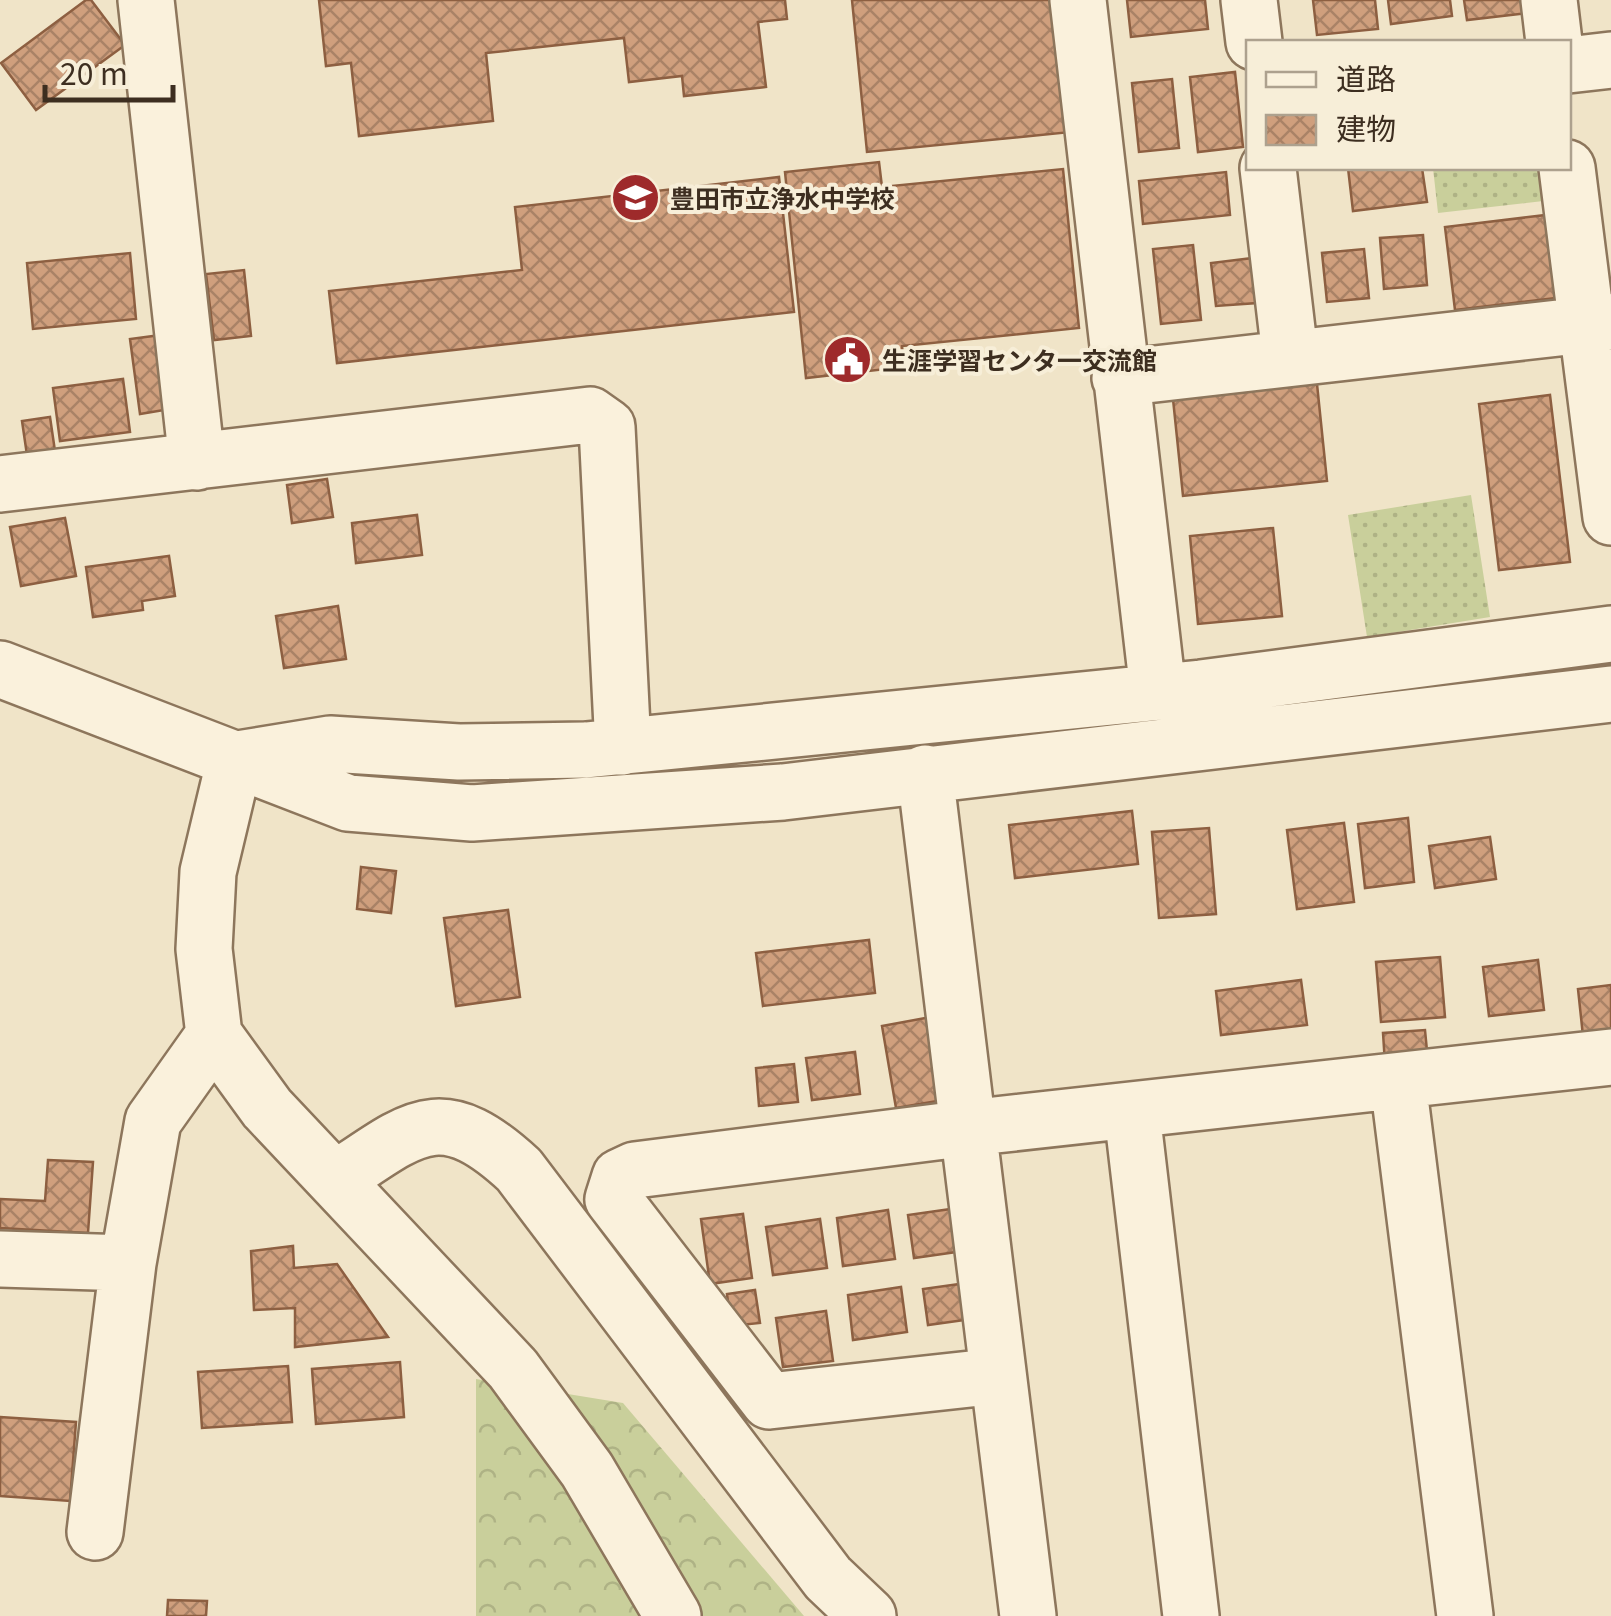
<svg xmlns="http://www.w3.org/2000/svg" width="1611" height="1616" viewBox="0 0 1611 1616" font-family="Georgia,'Noto Sans JP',serif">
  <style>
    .grass { fill: url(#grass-dots) }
    .forest { fill: url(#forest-crowns) }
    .building { fill: url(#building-cross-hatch); stroke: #8d5f41; stroke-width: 2.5 }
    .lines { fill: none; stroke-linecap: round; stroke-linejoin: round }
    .minor-casing { stroke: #8d765c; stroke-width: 60 }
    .minor { stroke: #faf1dc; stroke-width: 55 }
    .labels { text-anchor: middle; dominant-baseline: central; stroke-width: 8; stroke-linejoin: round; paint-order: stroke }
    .poi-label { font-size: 25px; font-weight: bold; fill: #3d2e20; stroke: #f7eed8; text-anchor: start }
  </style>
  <defs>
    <pattern id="grass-dots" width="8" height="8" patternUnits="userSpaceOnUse" patternTransform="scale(2.5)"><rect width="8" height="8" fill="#c9cf9b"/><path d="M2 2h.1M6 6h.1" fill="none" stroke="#aeb285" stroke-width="1.8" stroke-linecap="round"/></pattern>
    <pattern id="forest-crowns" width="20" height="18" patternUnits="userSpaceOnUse" patternTransform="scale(2.5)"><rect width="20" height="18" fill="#c9cf9b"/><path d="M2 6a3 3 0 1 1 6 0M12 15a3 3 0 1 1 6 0" fill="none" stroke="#aeb285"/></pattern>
    <pattern id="building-cross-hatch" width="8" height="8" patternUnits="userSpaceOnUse" patternTransform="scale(2.5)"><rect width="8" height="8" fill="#cf9f7d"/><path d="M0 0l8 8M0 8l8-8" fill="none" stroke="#a98266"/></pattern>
  </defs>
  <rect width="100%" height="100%" fill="#f0e4c8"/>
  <path class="grass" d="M1433,168h115l4,32 -114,13z
    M1471,495l19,122 -123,20 -19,-122z"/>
  <path class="forest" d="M476,1379l147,24 181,213h-328z"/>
  <path class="building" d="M86,0h5l34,45 -89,65 -35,-47z
    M319,0h466l2,19 -29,3 8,65 -82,9 -2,-20 -53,6 -5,-44 -138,15 7,68 -134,15 -8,-73 -25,3z
    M852,0h206l13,132 -204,20z
    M1127,0h78l3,29 -77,8z
    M1313,0h62l3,29 -61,6z
    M1388,0h62l2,16 -61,8z
    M1464,0h62l2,13 -61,7z
    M1235,72l8,75 -45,5 -8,-75z
    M1172,79l7,69 -40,4 -7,-69z
    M879,162l3,25 181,-18 16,159 -177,18 2,21 -98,11 -21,-206z
    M1348,168h74l5,34 -74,9z
    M1226,172l4,43 -87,9 -4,-43z
    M779,177l15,135 -457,51 -8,-72 193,-21 -7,-63z
    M1546,215l10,83 -101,12 -10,-83z
    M1423,235l4,50 -43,4 -4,-51z
    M1193,245l8,75 -40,4 -8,-75z
    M1364,249l5,49 -42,4 -5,-49z
    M130,253l6,66 -103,10 -6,-66z
    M1253,258l4,45 -41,3 -5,-43z
    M244,270l7,66 -37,4 -8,-66z
    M161,335l9,74 -30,5 -10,-75z
    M123,379l7,53 -70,9 -7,-53z
    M1317,384l10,97 -144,15 -10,-97z
    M1550,395l20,167 -71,8 -20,-166z
    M50,417l6,41 -28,4 -6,-41z
    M327,479l6,38 -41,6 -5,-38z
    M417,515l5,40 -66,8 -4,-40z
    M65,518l11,58 -55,10 -11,-59z
    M1273,528l9,88 -84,8 -8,-88z
    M169,556l6,40 -33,5 1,9 -50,7 -7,-50z
    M338,606l8,53 -62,9 -8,-52z
    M1132,811l6,53 -123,14 -6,-53z
    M1408,818l6,64 -49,6 -7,-64z
    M1344,823l10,79 -57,7 -10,-79z
    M1209,828l7,86 -57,4 -7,-86z
    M1490,837l6,42 -61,9 -6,-42z
    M361,867l35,4 -5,42 -34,-4z
    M508,910l12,87 -64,9 -12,-88z
    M869,940l6,53 -112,13 -7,-53z
    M1440,957l5,60 -64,5 -5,-60z
    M1538,960l6,50 -55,6 -6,-49z
    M1301,980l6,45 -86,10 -5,-44z
    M1611,985v47l-28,4 -5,-47z
    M947,1014l14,83 -65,11 -14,-82z
    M1425,1030l3,31 -43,3 -2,-31z
    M855,1052l5,42 -48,6 -6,-42z
    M794,1064l4,38 -39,4 -3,-38z
    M48,1160l45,2 -5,71 -88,-5v-29l45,2z
    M965,1207l6,43 -57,8 -6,-43z
    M888,1210l7,49 -52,7 -6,-48z
    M743,1214l9,64 -42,6 -9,-65z
    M820,1219l7,49 -54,7 -7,-48z
    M293,1246l1,22 43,-4 51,73 -93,10v-39l-41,2 -3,-59z
    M974,1282l5,36 -51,7 -5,-36z
    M901,1287l6,45 -54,8 -5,-45z
    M755,1290l5,33 -29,3 -4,-32z
    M826,1311l7,50 -50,6 -7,-49z
    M400,1362l4,55 -88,7 -4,-55z
    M288,1366l4,56 -90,6 -4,-56z
    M0,1417l76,5 -6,79 -70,-5z
    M168,1600l39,1 -1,15h-39z"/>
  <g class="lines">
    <defs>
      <path id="minor" d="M146,0l51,462
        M1078,0l80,691
        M1249,0l5,42
        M1549,0l5,42
        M1568,65l43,-5
        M1268,168l22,187
        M1567,168l44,349
        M1120,378l491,-56
        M0,484l590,-69 17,12 16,320
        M0,669l348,134 124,10 311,-21 828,-98
        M235,759l-27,113 -4,77 10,86 53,73 246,261 74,101 86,146
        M238,759l92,-15 129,8 127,-2 615,-62 410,-54
        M925,773l43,355 643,-71
        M1398,1082l67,534
        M1132,1113l59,503
        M335,1180c79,-53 106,-82 184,-10l309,408 40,38
        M0,1259l128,4
        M998,1376l-229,25 -156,-202 7,-22 15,-7 333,-42 60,488
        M95,1532l33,-269 25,-142 61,-86"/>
    </defs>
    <use href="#minor" class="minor-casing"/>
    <use href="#minor" class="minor"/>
  </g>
  <defs>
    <symbol id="school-disc" viewBox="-11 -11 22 22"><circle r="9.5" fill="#9e2a2b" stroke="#f7eed8"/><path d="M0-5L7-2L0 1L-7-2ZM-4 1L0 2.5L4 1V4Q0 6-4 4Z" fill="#fff"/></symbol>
    <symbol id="civic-disc" viewBox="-11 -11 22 22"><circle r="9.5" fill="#9e2a2b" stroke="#f7eed8"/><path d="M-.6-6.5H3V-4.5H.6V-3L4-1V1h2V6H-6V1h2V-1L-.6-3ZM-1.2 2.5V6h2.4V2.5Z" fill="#fff"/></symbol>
  </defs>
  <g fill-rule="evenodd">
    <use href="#school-disc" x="608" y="170" width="55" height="55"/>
    <use href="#civic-disc" x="820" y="332" width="55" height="55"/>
  </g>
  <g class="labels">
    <g class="poi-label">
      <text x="670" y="197">豊田市立浄水中学校</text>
      <text x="882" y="359">生涯学習センタ一交流館</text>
    </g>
  </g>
  <rect x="1246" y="40" width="325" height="130" fill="#f7eed8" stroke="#ada18e" stroke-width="2.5"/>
  <rect x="1266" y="72" width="50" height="15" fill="#faf1dc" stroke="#ada18e" stroke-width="2.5"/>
  <text x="1336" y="90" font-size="30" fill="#3d2e20">道路</text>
  <rect x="1266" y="115" width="50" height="30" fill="url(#building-cross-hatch)" stroke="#ada18e" stroke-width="2.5"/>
  <text x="1336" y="140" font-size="30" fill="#3d2e20">建物</text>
  <path d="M45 85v15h128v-15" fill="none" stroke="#3d2e20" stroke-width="5"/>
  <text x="60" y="85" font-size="30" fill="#3d2e20" stroke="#f7eed8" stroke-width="8" paint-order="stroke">20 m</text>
</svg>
